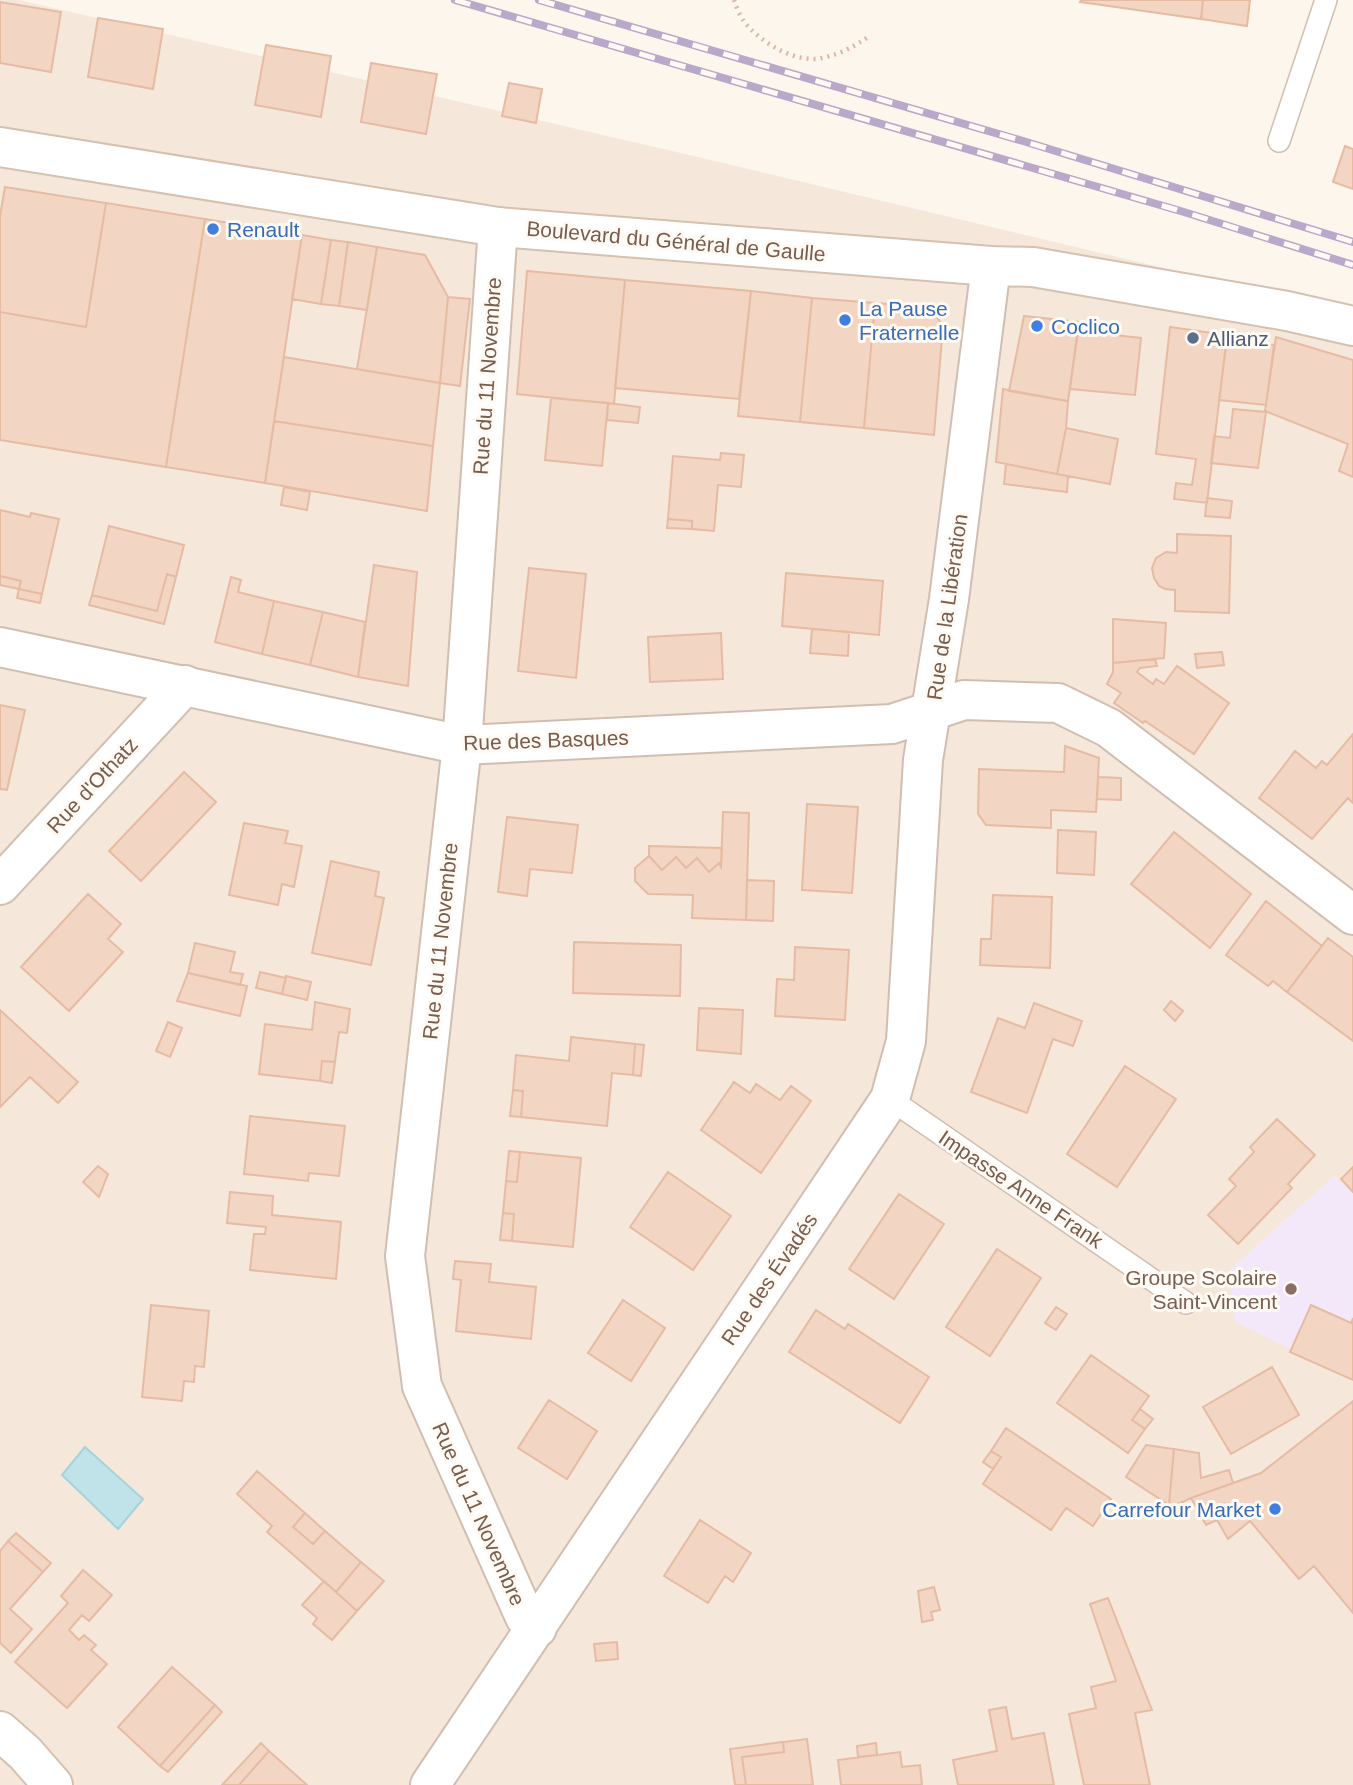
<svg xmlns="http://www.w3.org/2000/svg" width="1353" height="1785" viewBox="0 0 1353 1785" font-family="Arial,sans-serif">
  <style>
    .residential { fill: #f5e8da }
    .education { fill: #f3e8fa }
    .water { fill: #bfe3e8; stroke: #a5d3da; stroke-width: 2 }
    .building { fill: #f3d5c3; stroke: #e6bba3; stroke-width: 2 }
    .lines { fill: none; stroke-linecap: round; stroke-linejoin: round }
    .lane-casing { stroke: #d1beb0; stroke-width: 24 }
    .street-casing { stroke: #d1beb0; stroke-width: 42 }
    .secondary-casing { stroke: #d6c0b0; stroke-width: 42 }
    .path { stroke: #d9b8a5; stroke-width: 4.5; stroke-dasharray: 2 5; stroke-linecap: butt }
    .lane { stroke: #fff; stroke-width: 21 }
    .street { stroke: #fff; stroke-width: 38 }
    .secondary { stroke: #fff; stroke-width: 38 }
    .rail-casing { stroke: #b9a8c9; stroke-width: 8 }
    .rail { stroke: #fffaf3; stroke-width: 5; stroke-dasharray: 16; stroke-linecap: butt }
    .shop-dot { fill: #3f7fe0; stroke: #fffaf3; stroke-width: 2.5 }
    .service-dot { fill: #5c6f8a; stroke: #fffaf3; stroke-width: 2.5 }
    .education-dot { fill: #8d6e63; stroke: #fffaf3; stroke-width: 2.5 }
    .labels { text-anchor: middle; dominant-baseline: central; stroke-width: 6; stroke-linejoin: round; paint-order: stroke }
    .shop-label { font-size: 21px; fill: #366cbe; stroke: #fffaf3; text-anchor: start }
    .street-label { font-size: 21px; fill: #7a5c4d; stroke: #fffaf3 }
    .service-label { font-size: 21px; fill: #4e5e75; stroke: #fffaf3; text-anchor: start }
    .education-label { font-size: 21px; fill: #785e54; stroke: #fffaf3; text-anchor: end }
  </style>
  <rect width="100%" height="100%" fill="#fdf6ec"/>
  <path class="residential" d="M0,0h19l679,157 655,156v1472h-1353z"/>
  <path class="education" d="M1334,1176l19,18v185l-120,-58 3,-19 -12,-27z"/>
  <path class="water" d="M85,1447l58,52 -25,30 -56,-54z"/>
  <path class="building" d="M1081,0h122l-2,19 -121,-17z
    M1203,0h47l-3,26 -46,-7z
    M0,2l61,10 -10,60 -51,-9z
    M98,18l65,11 -10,60 -65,-12z
    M266,45l65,11 -10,61 -66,-12z
    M371,63l66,11 -11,60 -65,-12z
    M509,83l33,6 -6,34 -34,-7z
    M1345,146l8,3v40l-20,-7z
    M5,187l101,16 -20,124 -86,-15v-96z
    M106,203l99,16 -39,248 -166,-27v-128l86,15z
    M205,219l97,16 -37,248 -99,-16z
    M302,235l29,5 -10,64 -29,-5z
    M331,240l17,2 -9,64 -18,-2z
    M348,242l29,5 -10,63 -28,-4z
    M377,247l48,8 23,42 -8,86 -83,-14z
    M527,271l98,9 -11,124 -97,-10z
    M625,280l126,11 -12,108 -124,-11z
    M751,291l61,7 -12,124 -62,-6z
    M448,297l22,2 -10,87 -20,-3z
    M812,298l63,5 -11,125 -64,-6z
    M875,303l55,4 13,19 -9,109 -70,-7z
    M1024,316l55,6 -11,79 -59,-10z
    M1170,327l57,8 -20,168 -33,-4 2,-16 16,2 4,-26 -40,-5z
    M1078,331l63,7 -6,57 -65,-6z
    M1276,337l77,23v117l-14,-6 9,-27 -83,-33z
    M1227,339l47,6 -8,60 -47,-5z
    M284,357l156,26 -7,63 -159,-25z
    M1003,389l65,12 -2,27 -9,46 -61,-12z
    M551,398l57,5 -6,63 -57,-6z
    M608,403l32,4 -2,16 -31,-3z
    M1233,409l33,3 -8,56 -47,-5 3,-27 16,2z
    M274,421l159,25 -6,65 -162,-28z
    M1066,428l52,11 -8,45 -53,-10z
    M721,453l23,2 -3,32 -23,-2 -4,46 -22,-2v-8l-24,-2 5,-63 47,4z
    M1006,464l62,12 -1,16 -63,-8z
    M284,487l26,5 -3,18 -26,-5z
    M1207,498l25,3 -2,17 -25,-2z
    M0,510l30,7 1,-4 28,6 -17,75 -23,-5 2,-8 -21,-5z
    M668,519l24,2v8l-25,-1z
    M109,526l75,19 -8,32 -9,-3 -10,37 -65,-16z
    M1177,534l54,2 -2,77 -54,-2v-21l-10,-1 -6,-3 -5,-8 -2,-10 4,-10 10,-6 11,1z
    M374,565l43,7 -9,114 -50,-9z
    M529,568l57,6 -10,104 -58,-7z
    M786,573l97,8 -4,54 -97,-9z
    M167,574l9,3 -12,47 -75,-19 3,-10 65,16z
    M0,576l21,5 -2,8 -19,-4z
    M231,577l10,3 -3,12 36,9 -12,53 -47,-12z
    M19,589l23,5 -2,9 -23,-5z
    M274,601l49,11 -13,53 -48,-11z
    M323,612l42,10 -7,55 -48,-12z
    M1113,619l53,4 -2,35 -51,5z
    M812,629l37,3 -1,24 -38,-3z
    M721,633l2,46 -73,3 -2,-45z
    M1222,652l2,13 -27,3 -2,-14z
    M1155,659l2,7 -17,2 -3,4 16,12 3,-5 8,5 13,-18 52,37 -35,51 -49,-33 -2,2 -29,-20 7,-10 -14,-9 6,-12v-9z
    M0,705l25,5 -18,80 -7,-1z
    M1353,734v69l-5,-5 -36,41 -53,-41 36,-47 21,17 6,-7 5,4z
    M1065,746l34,12 -3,54 -45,-2v18l-65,-3 -8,-11 1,-45 85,3z
    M184,772l32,30 -75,79 -32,-30z
    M1098,777l23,1v22l-24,-1z
    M807,804l51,3 -6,86 -50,-3z
    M723,812l26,1 -3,107 -54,-2 1,-23 -45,-1 -13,-13v-13l14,-12 13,14 14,-13 10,11 11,-10 12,14 10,-9 2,4z
    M507,817l71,8 -6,48 -42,-4 -3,27 -29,-4z
    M244,823l44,8 -3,12 17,3 -8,41 -12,-3 -4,21 -49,-10z
    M1058,830l38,2 -2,43 -37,-2z
    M1174,832l77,62 -41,54 -79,-64z
    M649,846l73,2 -1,19 -2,-4 -10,9 -12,-14 -11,10 -10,-11 -14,13 -13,-14z
    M331,861l48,11 -4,24 9,2 -13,67 -59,-12z
    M747,880l27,1 -1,40 -27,-1z
    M88,894l33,30 -13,15 15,13 -54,59 -48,-44z
    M993,895l59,2 -2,71 -70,-3 1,-26h10z
    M1266,901l56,45 -35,46 -14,-11 -5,5 -42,-31z
    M1328,938l25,19v84l-66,-49z
    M574,942l107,3 -1,51 -107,-3z
    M195,943l40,9 -5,20 13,2 -3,11 -52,-12z
    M795,947l54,3 -4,70 -70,-4 2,-37 17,1z
    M260,972l26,6 -4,16 -26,-6z
    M188,973l59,13 -7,30 -63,-15z
    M286,976l25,6 -4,18 -25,-6z
    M1171,1001l12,10 -8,10 -11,-11z
    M315,1002l35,7 -3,24 -8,-1 -4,30 -13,-1 -2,20 -61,-7 6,-50 47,6z
    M1034,1003l48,18 -9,25 -20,-7 -26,74 -56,-21 27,-74 27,10z
    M699,1008l44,2 -2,44 -44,-4z
    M0,1010l78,72 -20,21 -28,-26 -30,30z
    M168,1022l14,6 -12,29 -14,-6z
    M571,1037l64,7 -2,31 -21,-2 -5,53 -86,-9 2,-26 -10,-1 3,-35 53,6z
    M635,1044l9,1 -3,31 -8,-1z
    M322,1061l13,1 -3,21 -12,-2z
    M1125,1066l51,33 -59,88 -50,-33z
    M734,1082l16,11 6,-9 24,16 11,-14 20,15 -50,72 -60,-43z
    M513,1090l10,1 -2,26 -11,-1z
    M250,1116l95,10 -6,50 -30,-3 -1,8 -64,-7z
    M1277,1119l38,36 -27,29 4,4 -54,56 -30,-29 28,-29 -7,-7 25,-27 -4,-5z
    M509,1151l11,1 -3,30 -11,-1z
    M520,1152l61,6 -8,89 -61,-6 2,-27 -11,-1 3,-32 11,1z
    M98,1166l10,8 -9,23 -16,-15z
    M1353,1167v25l-12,-13z
    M668,1172l63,44 -38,54 -63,-43z
    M230,1192l43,4 -1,19 69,7 -5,57 -86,-9 4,-36h11l1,-7 -39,-4z
    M899,1194l45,30 -50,75 -45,-30z
    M503,1213l11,1 -2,27 -12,-1z
    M997,1249l44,29 -51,78 -44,-29z
    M455,1261l36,3 -2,18 47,5 -5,52 -75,-8 5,-51 -8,-1z
    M623,1300l42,28 -34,53 -43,-28z
    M151,1305l58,6 -5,56 -9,-1 -1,16 -10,-1 -2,20 -40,-4z
    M1311,1305l40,18 2,-5v62l-63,-28z
    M1056,1307l11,7 -11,16 -11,-7z
    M816,1310l29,19 3,-5 81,53 -29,46 -111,-71z
    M1091,1355l58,41 -17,24 13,9 -17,24 -71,-50z
    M1272,1367l27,48 -68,39 -28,-47z
    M549,1400l48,31 -30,48 -49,-31z
    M1353,1401v212l-39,-47 -15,13 -49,-58 -22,18 -11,-19 -11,5 -15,-27 70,-25z
    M1140,1409l13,10 -8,10 -13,-9z
    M1006,1428l105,71 -18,27 -27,-18 -15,22 -68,-46 18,-27 -10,-6z
    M1146,1445l28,4 -5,56 -43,-28z
    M1174,1449l25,4 2,25 28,-8 4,13 -42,15 -19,9 -3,-2z
    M991,1451l10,6 -8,12 -10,-7z
    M257,1471l48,42 -12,14 20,17 12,-13 36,31 -25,30 -69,-60 5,-6 -35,-32z
    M305,1513l20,18 -12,13 -20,-17z
    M700,1520l51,33 -18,29 -8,-6 -17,27 -44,-27z
    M16,1533l35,30 -8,9 -35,-31z
    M8,1541l35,31 -33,37 22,20 -21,24 -11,-10v-92z
    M361,1562l23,19 -27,30 -21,-19z
    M83,1570l29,25 -23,26 -7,-6 -13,15 10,10 5,-5 12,10 -5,5 16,14 -40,44 -52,-46 53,-59 -7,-7z
    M324,1581l33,30 -25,29 -19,-16 4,-6 -15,-13z
    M934,1587l6,23 -9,2 2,8 -11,2 -4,-31z
    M1108,1598l44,112 -17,3 15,72h-66l-15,-71 27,-6 -5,-21 25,-6 -26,-77z
    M617,1642l1,17 -22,2 -2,-17z
    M172,1667l43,38 -55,61 -42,-39z
    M215,1705l7,7 -54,60 -8,-6z
    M1006,1707l6,32 32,-6 10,52h-96l-5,-25 44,-9 -8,-41z
    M807,1739l6,46h-67l-4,-28 42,-5 -1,-10z
    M783,1742l1,10 -42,5 4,28h-11l-5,-36z
    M261,1743l8,8 -30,34h-17z
    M876,1743l1,12 -19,2 -1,-11z
    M269,1751l38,34h-68z
    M900,1752l2,15 18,-2 2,20h-81l-3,-25z"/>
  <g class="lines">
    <defs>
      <path id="lane" d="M1279,141l47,-141
        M890,1099l296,204"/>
      <path id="street" d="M498,227l-36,518 -57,511 17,130 103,231 12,11
        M0,647l462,98 430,-21 72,-24 94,3 51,25 244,187
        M0,885l185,-200
        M430,1785l460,-686 16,-58 17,-281 26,-161 42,-333"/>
      <path id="secondary" d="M0,147l498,80 493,39 42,1 254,44 66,15
        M0,1731l25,22 28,32"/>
    </defs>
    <use href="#lane" class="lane-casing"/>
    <use href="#street" class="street-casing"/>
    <use href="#secondary" class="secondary-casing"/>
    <path class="path" d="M734,0c2,6 5,14 9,20 15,21 52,44 79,38 19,-4 33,-12 49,-23"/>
    <use href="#lane" class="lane"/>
    <use href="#street" class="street"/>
    <use href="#secondary" class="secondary"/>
    <defs>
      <path id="rail" d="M455,0l729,212 169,53
        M539,0l484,141 330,101"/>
    </defs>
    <use href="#rail" class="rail-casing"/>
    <use href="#rail" class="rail"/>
  </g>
  <g class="shop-dot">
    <circle cx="213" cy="229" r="7"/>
    <circle cx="845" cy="320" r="7"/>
    <circle cx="1037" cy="326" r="7"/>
    <circle cx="1275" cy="1509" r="7"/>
  </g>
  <circle class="service-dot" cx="1193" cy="338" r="7"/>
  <circle class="education-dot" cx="1291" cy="1289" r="7"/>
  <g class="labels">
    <g class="shop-label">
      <text x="227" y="229">Renault</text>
      <text x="859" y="308">La Pause<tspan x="859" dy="24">Fraternelle</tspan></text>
      <text x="1051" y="326">Coclico</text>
      <text x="1261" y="1509" text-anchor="end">Carrefour Market</text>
    </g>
    <g class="street-label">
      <text transform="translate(676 241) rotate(5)">Boulevard du Général de Gaulle</text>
      <text transform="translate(487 376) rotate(-86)">Rue du 11 Novembre</text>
      <text transform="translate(947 607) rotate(-82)">Rue de la Libération</text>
      <text transform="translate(546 740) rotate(-2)">Rue des Basques</text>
      <text transform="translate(92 785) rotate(-47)">Rue d'Othatz</text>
      <text transform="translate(440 941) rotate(-84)">Rue du 11 Novembre</text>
      <text transform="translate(1021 1189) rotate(34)">Impasse Anne Frank</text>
      <text transform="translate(769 1279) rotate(-56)">Rue des Évadés</text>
      <text transform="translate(479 1514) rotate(66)">Rue du 11 Novembre</text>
    </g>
    <g class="service-label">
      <text x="1207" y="338">Allianz</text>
    </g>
    <g class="education-label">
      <text x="1277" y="1277">Groupe Scolaire<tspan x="1277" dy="24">Saint-Vincent</tspan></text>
    </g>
  </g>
</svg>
